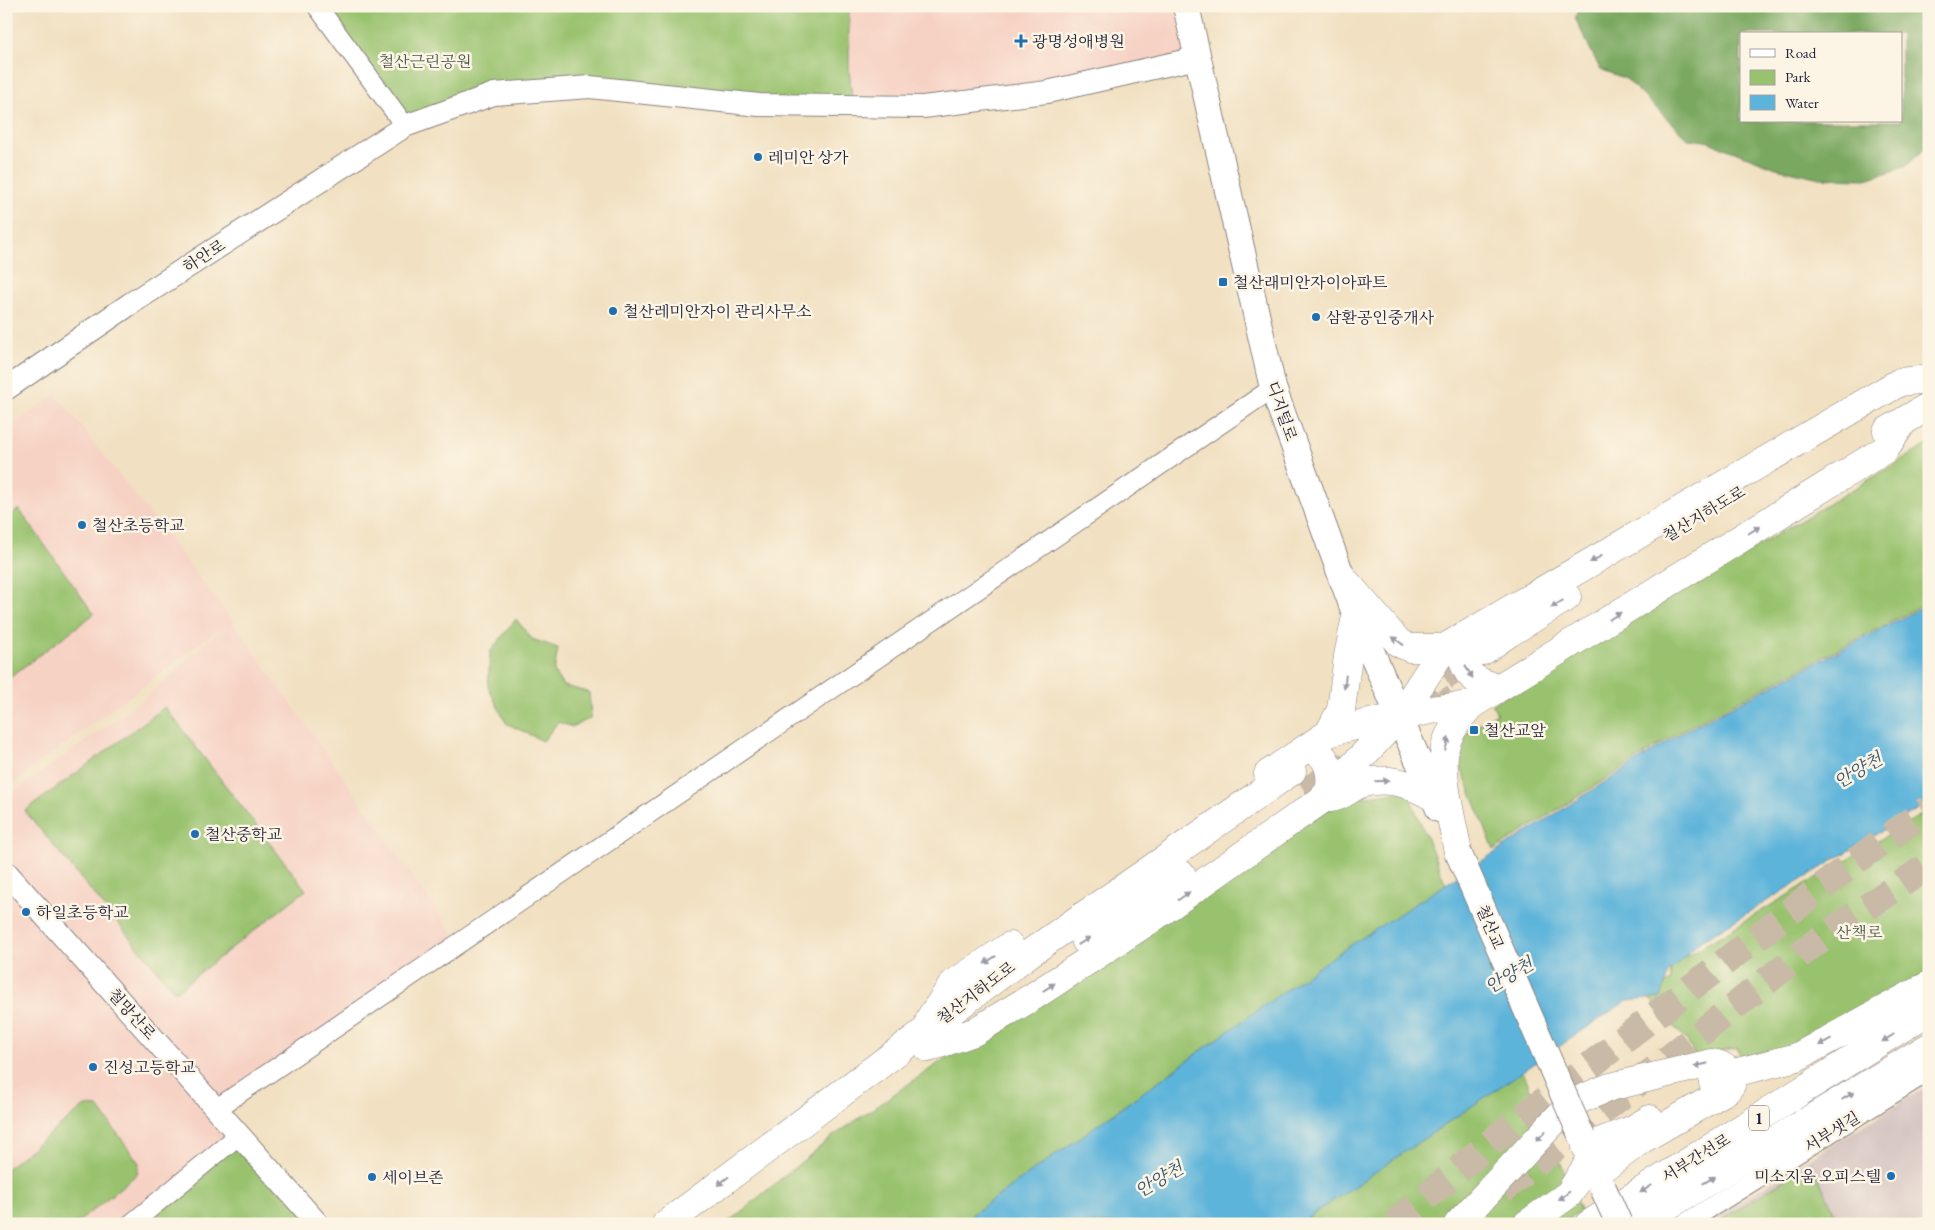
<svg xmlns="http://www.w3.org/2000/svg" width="1935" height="1230" viewBox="0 0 1935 1230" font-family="'EB Garamond','Noto Serif KR',serif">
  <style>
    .built { fill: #f6d2c4 }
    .industrial { fill: #d1bfbe }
    .green { fill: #99c26e; stroke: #5e7254 }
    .forest { fill: #7aa861; stroke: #4e654e; fill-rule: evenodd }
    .water { fill: #5db4da; stroke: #406b8a }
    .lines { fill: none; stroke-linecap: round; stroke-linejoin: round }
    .primary-tunnel { stroke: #c8baa6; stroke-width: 28; stroke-dasharray: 28 14; stroke-linecap: butt }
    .trunk-tunnel { stroke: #c8baa6; stroke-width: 28; stroke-dasharray: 28 14; stroke-linecap: butt }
    .minor-casing { stroke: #8a817e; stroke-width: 21 }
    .tertiary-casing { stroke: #8a817e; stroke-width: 24 }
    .secondary-casing { stroke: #8a817e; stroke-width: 28 }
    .primary-casing { stroke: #8a817e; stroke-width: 29 }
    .minor { stroke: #fff; stroke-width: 19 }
    .tertiary { stroke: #fff; stroke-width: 22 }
    .secondary { stroke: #fff; stroke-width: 26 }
    .primary { stroke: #fff; stroke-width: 28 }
    .secondary-bridge-casing { stroke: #8a817e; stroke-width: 28; stroke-linecap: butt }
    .secondary-bridge { stroke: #fff; stroke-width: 26 }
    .oneway { fill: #9c9ca7 }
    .poi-dot { fill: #1f6fb2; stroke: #fcf5e5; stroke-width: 2 }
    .labels { text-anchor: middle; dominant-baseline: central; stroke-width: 5; stroke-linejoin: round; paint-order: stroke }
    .shield { fill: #fcf5e5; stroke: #63616e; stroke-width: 1 }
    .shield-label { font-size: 15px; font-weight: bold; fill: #22223b }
    .poi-label { font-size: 16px; fill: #22223b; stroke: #fcf5e5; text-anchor: start }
    .park-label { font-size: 16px; fill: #4c5a4d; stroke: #fcf5e5 }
    .street-label { font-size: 16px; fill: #22223b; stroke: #fcf5e5 }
    .water-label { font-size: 18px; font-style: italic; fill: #375573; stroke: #fcf5e5 }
  </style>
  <rect width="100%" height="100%" fill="#fcf5e5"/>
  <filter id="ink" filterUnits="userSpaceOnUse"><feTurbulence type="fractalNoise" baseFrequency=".02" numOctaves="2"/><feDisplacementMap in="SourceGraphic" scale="10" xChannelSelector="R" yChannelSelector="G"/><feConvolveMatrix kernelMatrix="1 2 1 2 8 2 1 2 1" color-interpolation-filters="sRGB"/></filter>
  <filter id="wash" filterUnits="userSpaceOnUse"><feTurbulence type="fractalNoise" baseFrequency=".0096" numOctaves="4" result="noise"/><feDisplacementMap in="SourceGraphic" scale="20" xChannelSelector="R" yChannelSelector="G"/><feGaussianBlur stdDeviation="1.12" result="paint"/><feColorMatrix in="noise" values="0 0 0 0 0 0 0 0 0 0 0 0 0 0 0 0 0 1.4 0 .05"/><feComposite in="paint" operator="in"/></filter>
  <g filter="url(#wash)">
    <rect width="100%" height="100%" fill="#f1e0c1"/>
    <path class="built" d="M849,6h337l11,52 -150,34 -194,14 -4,-37z
      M56,394l176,226 228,323 -243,166 22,26 -108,89h-125v-426l139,-100 81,-74 -220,164v-358z"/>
    <path class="industrial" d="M1929,1085v139h-226z"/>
    <path class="green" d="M317,6h532v63l4,37 -263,-19 -96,7 -89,32z
      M1929,444v158l-246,128 -189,120 -37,-92 12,-28 28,-17 -5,-9z
      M19,509l75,105 -88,66v-161z
      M516,619l16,20 26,9 -4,24 9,14 26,6 2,26 -19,9 -14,-5 -15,19 -37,-18 -18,-36 2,-35z
      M165,707l141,183 -131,102 -150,-181z
      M1407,790l174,422 -22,12h-833l106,-87 169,-117 338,-219z
      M1929,810v163l-141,76 -47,8 -4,-9 -42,9 -8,-16 -41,-47 25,-13 -1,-15z
      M85,1106l13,1 41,56 -2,11 -61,50h-70v-55z
      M239,1135l79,89h-187z
      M1811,1163l29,61h-126z"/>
    <path class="forest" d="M1581,6h348v139l-24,22 -39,12 -46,-1 -44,-10 -70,-27 -18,-2 -62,-60 -26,-10 -25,-51zM1741,34h160v87h-160z"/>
    <path class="water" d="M1929,604v198l-231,141 -30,30 -7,25 -35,3 -327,223h-340l370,-265 354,-227z"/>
  </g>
  <g filter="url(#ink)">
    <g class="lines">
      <path class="primary-tunnel" d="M1409,700l74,-49
        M1431,713l64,-42
        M1305,792l43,-27"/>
      <path class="trunk-tunnel" d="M1502,1190l318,-251 109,-74
        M1394,1224l107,-90 356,-274 72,-52"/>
      <defs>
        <path id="minor" d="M317,6l88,120
          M216,1109l1057,-721
          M131,1224l108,-89
          M1684,1224l245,-153"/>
        <path id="tertiary" d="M6,389l124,-85 275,-178 89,-32 96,-7 169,18 164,2 124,-15 150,-34
          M6,872l312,352"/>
        <path id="secondary" d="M1186,6l87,382 83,228 83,193"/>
        <path id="primary" d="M1887,431l42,-25
          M1342,577l57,66 11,5h34
          M1462,637c-3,31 7,46 38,50
          M1483,651l26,-18 58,-36
          M1329,733l12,-23 7,-54 8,-40
          M1307,748c21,4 26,25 22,44
          M1268,774l61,-41 13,-4 88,-19 41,-5
          M1331,798c11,-1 19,-10 29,-14 27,-9 52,0 75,14
          M1458,852c-5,-29 -20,-81 -12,-108 4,-14 15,-28 25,-39l413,-255 19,-28
          M1085,940l97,-65
          M930,1018l23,-34 57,-38
          M928,1048l46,-16 60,-36 116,-76 170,-119 79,-84 45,-69 456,-266 29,-3
          M1713,1083l17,-9 67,-17 132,-72
          M1586,1147l47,-18 17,-10
          M666,1224l361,-269 265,-184
          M1458,1224l101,-108 22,-17 29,-12 101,-24c13,1 18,7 21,20l-5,7 -86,50 -44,33
          M1527,1224l42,-30 22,-35
          M1589,1224l340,-213
          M1638,1224l291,-177"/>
      </defs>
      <use href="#minor" class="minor-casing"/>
      <use href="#tertiary" class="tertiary-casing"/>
      <use href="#secondary" class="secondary-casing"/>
      <use href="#primary" class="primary-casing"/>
      <use href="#minor" class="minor"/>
      <use href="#tertiary" class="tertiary"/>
      <use href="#secondary" class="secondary"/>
      <use href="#primary" class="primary"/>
      <defs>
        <path id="secondary-bridge" d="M1458,852l124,285
          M1603,1188l16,36"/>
      </defs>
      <use href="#secondary-bridge" class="secondary-bridge-casing"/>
      <use href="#secondary-bridge" class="secondary-bridge"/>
    </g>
    <defs><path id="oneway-solid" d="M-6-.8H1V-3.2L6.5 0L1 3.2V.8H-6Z" transform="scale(1.25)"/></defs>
    <g class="oneway">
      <use href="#oneway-solid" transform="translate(1754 530) rotate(-32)"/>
      <use href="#oneway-solid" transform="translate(1596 559) rotate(150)"/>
      <use href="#oneway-solid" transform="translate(1557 604) rotate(149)"/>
      <use href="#oneway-solid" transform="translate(1615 616) rotate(-32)"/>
      <use href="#oneway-solid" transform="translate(1398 641) rotate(-144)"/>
      <use href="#oneway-solid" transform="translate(1469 672) rotate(58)"/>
      <use href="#oneway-solid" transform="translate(1345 682) rotate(96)"/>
      <use href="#oneway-solid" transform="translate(1447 744) rotate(-74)"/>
      <use href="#oneway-solid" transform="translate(1382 781) rotate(-2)"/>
      <use href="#oneway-solid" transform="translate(1184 896) rotate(-35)"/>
      <use href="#oneway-solid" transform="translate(1084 941) rotate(-34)"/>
      <use href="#oneway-solid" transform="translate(990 960) rotate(146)"/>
      <use href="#oneway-solid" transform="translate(1049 987) rotate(-33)"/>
      <use href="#oneway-solid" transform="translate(1888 1038) rotate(148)"/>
      <use href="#oneway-solid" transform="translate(1825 1042) rotate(151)"/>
      <use href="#oneway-solid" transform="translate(1701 1065) rotate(166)"/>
      <use href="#oneway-solid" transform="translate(1848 1096) rotate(-31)"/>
      <use href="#oneway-solid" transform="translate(1541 1136) rotate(133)"/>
      <use href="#oneway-solid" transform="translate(1709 1180) rotate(-31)"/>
      <use href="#oneway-solid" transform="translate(723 1181) rotate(143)"/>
      <use href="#oneway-solid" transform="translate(1646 1189) rotate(148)"/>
      <use href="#oneway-solid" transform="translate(1564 1196) rotate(141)"/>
    </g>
  </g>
  <g class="poi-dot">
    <path d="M1018.5 33.5h5v5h5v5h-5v5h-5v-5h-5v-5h5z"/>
    <circle cx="758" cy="157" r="5"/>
    <rect x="1218" y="277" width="10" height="10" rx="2.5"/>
    <circle cx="613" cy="311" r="5"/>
    <circle cx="1316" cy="317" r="5"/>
    <circle cx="82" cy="525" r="5"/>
    <rect x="1469" y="725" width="10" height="10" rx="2.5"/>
    <circle cx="195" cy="834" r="5"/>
    <circle cx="26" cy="912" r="5"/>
    <circle cx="93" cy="1067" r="5"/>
    <circle cx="1891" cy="1176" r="5"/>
    <circle cx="372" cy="1177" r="5"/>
  </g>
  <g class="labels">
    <rect class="shield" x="1749" y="1105.5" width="20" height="25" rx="4"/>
    <g class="shield-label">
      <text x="1759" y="1118">1</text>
    </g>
    <g class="poi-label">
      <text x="1032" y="41">광명성애병원</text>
      <text x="768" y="157">레미안 상가</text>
      <text x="1233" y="282">철산래미안자이아파트</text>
      <text x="623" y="311">철산레미안자이 관리사무소</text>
      <text x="1326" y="317">삼환공인중개사</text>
      <text x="92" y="525">철산초등학교</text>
      <text x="1484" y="730">철산교앞</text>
      <text x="205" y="834">철산중학교</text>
      <text x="36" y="912">하일초등학교</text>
      <text x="103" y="1067">진성고등학교</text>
      <text x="1881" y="1176" text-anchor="end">미소지움 오피스텔</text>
      <text x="382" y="1177">세이브존</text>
    </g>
    <g class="park-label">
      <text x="425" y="61">철산근린공원</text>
      <text x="1859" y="932">산책로</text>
    </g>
    <g class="street-label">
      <text transform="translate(204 256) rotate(-33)">하안로</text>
      <text transform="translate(1282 411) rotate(71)">디지털로</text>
      <text transform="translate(1704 514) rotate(-31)">철산지하도로</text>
      <text transform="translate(1490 927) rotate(67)">철산교</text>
      <text transform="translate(976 993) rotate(-37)">철산지하도로</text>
      <text transform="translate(132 1014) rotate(48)">철망산로</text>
      <text transform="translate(1832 1132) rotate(-32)">서부샛길</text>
      <text transform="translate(1696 1158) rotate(-32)">서부간선로</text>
    </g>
    <g class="water-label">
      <text transform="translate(1858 770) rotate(-30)">안양천</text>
      <text transform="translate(1509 975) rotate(-30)">안양천</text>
      <text transform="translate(1159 1179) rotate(-30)">안양천</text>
    </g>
  </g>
  <rect width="1935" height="1230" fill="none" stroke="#fcf5e5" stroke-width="25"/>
  <rect x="1740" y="32" width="162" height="90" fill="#fcf5e5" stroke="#a5a1a1"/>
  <rect x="1750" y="49" width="25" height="8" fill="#ffffff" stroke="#a5a1a1"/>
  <text x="1785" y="58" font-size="15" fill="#22223b">Road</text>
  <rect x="1750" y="70" width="25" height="15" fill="#99c26e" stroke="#a5a1a1"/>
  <text x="1785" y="82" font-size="15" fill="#22223b">Park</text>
  <rect x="1750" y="95" width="25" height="15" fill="#5db4da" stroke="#a5a1a1"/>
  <text x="1785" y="108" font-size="15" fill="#22223b">Water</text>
</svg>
